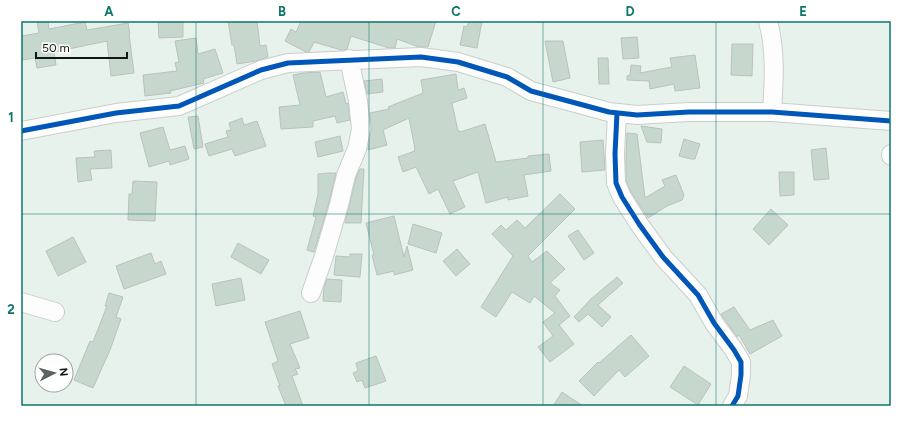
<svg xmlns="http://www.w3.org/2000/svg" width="912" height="427" viewBox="0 0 912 427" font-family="Figtree,sans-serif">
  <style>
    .building { fill: #c6d8ce; stroke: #bac1be }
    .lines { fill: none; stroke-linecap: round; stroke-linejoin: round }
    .minor-casing { stroke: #c8cfcb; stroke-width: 20 }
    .minor { stroke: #fcfdfc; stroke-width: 18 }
    .cycleway-casing { stroke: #fff; stroke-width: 8 }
    .cycleway { stroke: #0057b8; stroke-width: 5 }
    .grid { fill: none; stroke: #0f766e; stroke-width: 1; stroke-opacity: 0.55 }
    .neatline { fill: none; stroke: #0f766e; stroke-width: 1.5 }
    .grid-label { font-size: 13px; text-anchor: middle; font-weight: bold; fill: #0f766e }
  </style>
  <rect width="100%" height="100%" fill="#e8f2ed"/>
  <path class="building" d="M37,21h11l1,8 36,-7 2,8 41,-7 2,11h-1l5,39 -23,3 -4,-35 -53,11 2,13 -19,3 -2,-10 -12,2 -2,-9v-15l18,-3z
    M158,21h25v16l-24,1z
    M228,21h29l3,25 6,-1 2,12 -12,4 -19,3 -3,-19h-2z
    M301,21h135l-8,26h-9l-22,-8 -2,9h-6l-38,-12 -4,13 -3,1h-3l-27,-8 -5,10h-3l-21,-11 6,-12 5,3z
    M469,21h13l-5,27 -17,-3 4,-19 3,1z
    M637,37l2,21 -16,1 -2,-21z
    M196,38l2,16 17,-5 8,24 -20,6 1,4 -34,8 1,2 -26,3 -2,-21 34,-4 -2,-8 4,-1 -4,-21z
    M545,41h18l7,37 -17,4z
    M732,44h21l-1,32 -21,-1z
    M695,55l5,33 -25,3 -1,-7 -24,5 -1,-8 -22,-1v-4l3,-1 1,-10 10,1 -1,7 32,-6 -2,-9z
    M598,58h10l1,26h-10z
    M320,72l6,25 17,-5 3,12 2,-1 2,17 -13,3 -2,-7 -22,5v6l-32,2 -2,-22 21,-2 -7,-30 10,-2z
    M456,74l2,16 6,-2 3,10 -15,5 6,28h2v1l25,-8 11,38 32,-4v-2l21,-2 2,17 -27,4 4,21 -20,4v-3l-22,6 -8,-31 -25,9 12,26 -15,7 -12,-25 -9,5 -13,-27 -13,5 -5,-15 17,-6 -1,-1 1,-1 -6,-31 -26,12 4,15 -19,5 3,-19 -1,-18 19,-4 -1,-2 35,-14 -2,-13z
    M382,79l1,13 -16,2 -3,-13z
    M198,116l5,31 -9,2 -6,-32z
    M242,118l2,7 13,-4 9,25 -31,10 -3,-7 -23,7 -4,-12 23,-7 -2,-6 5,-1 -2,-7z
    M641,126l21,3 -1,14 -14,-1z
    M163,127l7,23 15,-4 4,13 -19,6 -1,-4 -20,6 -9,-34z
    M627,133l10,1 8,64 20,-12 -3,-6 14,-5 8,20 -2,5 -15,6 -19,12 -17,-26 -5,-11v-27z
    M340,136l3,15 -25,6 -3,-15z
    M684,139l16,5 -5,15h-4l-12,-3z
    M603,140l2,30 -23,2 -2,-30z
    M826,148l3,31 -15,1 -3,-30z
    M111,150l1,18 -22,1 2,11 -14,2 -2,-24 19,-1 -1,-6z
    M360,169h4l-3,54h-16l11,-45z
    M779,172h15v23l-14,1z
    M328,173h8l-7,29 -15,50 -7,-2 9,-33 -3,-1 5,-22v-20z
    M133,181l24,1 -2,39 -27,-1 1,-26h3z
    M560,194l15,15 -47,47 4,6 15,-11 18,18 -15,14 10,7 -5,6 15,20 -11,9 15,19 -24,18 -12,-15 15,-11 -10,-14 12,-9 -21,-17 -4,7 -18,-11 -16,25 -15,-10 32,-51 -21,-22 9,-9 5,5 11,-10 8,8z
    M771,209l17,16 -19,20 -16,-16z
    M394,216l10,41 3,-11 6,24 -19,5v-4l-17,4 -5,-20h2l-8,-32z
    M413,224l29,9 -6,20 -28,-9z
    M578,230l16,23 -10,7 -16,-24z
    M73,237l13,25 -28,14 -12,-25z
    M238,243l31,17 -8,14 -30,-17z
    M457,249l13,15 -14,12 -13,-15z
    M151,253l4,11 6,-3 5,13 -42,15 -8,-23z
    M350,254h12l-2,23 -26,-2 2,-19 14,1z
    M617,277l6,6 -25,22 13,12 -9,10 -14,-13 -9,8 -5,-5 17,-18z
    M241,278l4,22 -29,6 -4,-22z
    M327,279l15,1 -1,22 -18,-1 1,-14z
    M109,293l14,4 -7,20 5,2 -11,31 -17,38 -19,-8 16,-39 3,1 14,-36h-2z
    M734,307l16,23 23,-10 9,16 -32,18 -11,-19 -2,2 -16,-23z
    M300,311l9,27 -19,6 10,24 -5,1 3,5 -6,2 11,30h-17l-8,-20h2l-8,-22 6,-3 -13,-39z
    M631,335l18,21 -24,21 -6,-7 -25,26 -15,-15 19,-19 1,1z
    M376,356l10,25 -21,7 -3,-8 -5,2 -4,-9 5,-2 -2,-8z
    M684,366l27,18 -13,21 -28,-18z
    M562,392l21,14h-30z"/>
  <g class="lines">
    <defs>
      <path id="minor" d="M768,21c8,30 6,60 4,91
        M617,113l-2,41 1,29 6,14 17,27 24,33 35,38 16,28 20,27 7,12v13l-3,21 -6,10
        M21,131l95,-18 63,-7 82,-36 27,-7 133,-6 37,5 49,15 24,14 78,21 28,3 52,-3h83l119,9
        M891,154v2
        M311,293l13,-37 15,-51 7,-30 11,-26 4,-20 -3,-28 -9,-42
        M21,302l34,10"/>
    </defs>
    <use href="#minor" class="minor-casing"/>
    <use href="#minor" class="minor"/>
    <defs>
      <path id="cycleway" d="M617,113l-2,41 1,29 6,14 17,27 24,33 35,38 16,28 20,27 7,12v13l-3,21 -6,10
        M21,131l95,-18 63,-7 82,-36 27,-7 133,-6 37,5 49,15 24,14 78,21 28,3 52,-3h83l119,9"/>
    </defs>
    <use href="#cycleway" class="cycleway-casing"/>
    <use href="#cycleway" class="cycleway"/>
  </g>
  <path class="grid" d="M196,21v385M369,21v385M543,21v385M716,21v385M21,214h870"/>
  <rect width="912" height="427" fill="none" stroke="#ffffff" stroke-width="44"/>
  <g transform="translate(54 373) rotate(84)"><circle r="19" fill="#ffffff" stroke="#9fa2a1"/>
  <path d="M0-3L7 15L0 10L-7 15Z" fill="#5c635f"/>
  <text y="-6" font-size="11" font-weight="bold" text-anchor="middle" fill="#101613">N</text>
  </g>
  <path d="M36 52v6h91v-6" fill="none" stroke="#101613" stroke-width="2"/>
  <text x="42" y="52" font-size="12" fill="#101613" stroke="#ffffff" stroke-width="3" paint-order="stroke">50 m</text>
  <rect x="22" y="22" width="868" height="383" class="neatline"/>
  <g class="grid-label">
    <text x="109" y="16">A</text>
    <text x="282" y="16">B</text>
    <text x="456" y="16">C</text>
    <text x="630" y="16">D</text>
    <text x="803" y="16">E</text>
    <text x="11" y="122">1</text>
    <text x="11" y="314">2</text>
  </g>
</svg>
